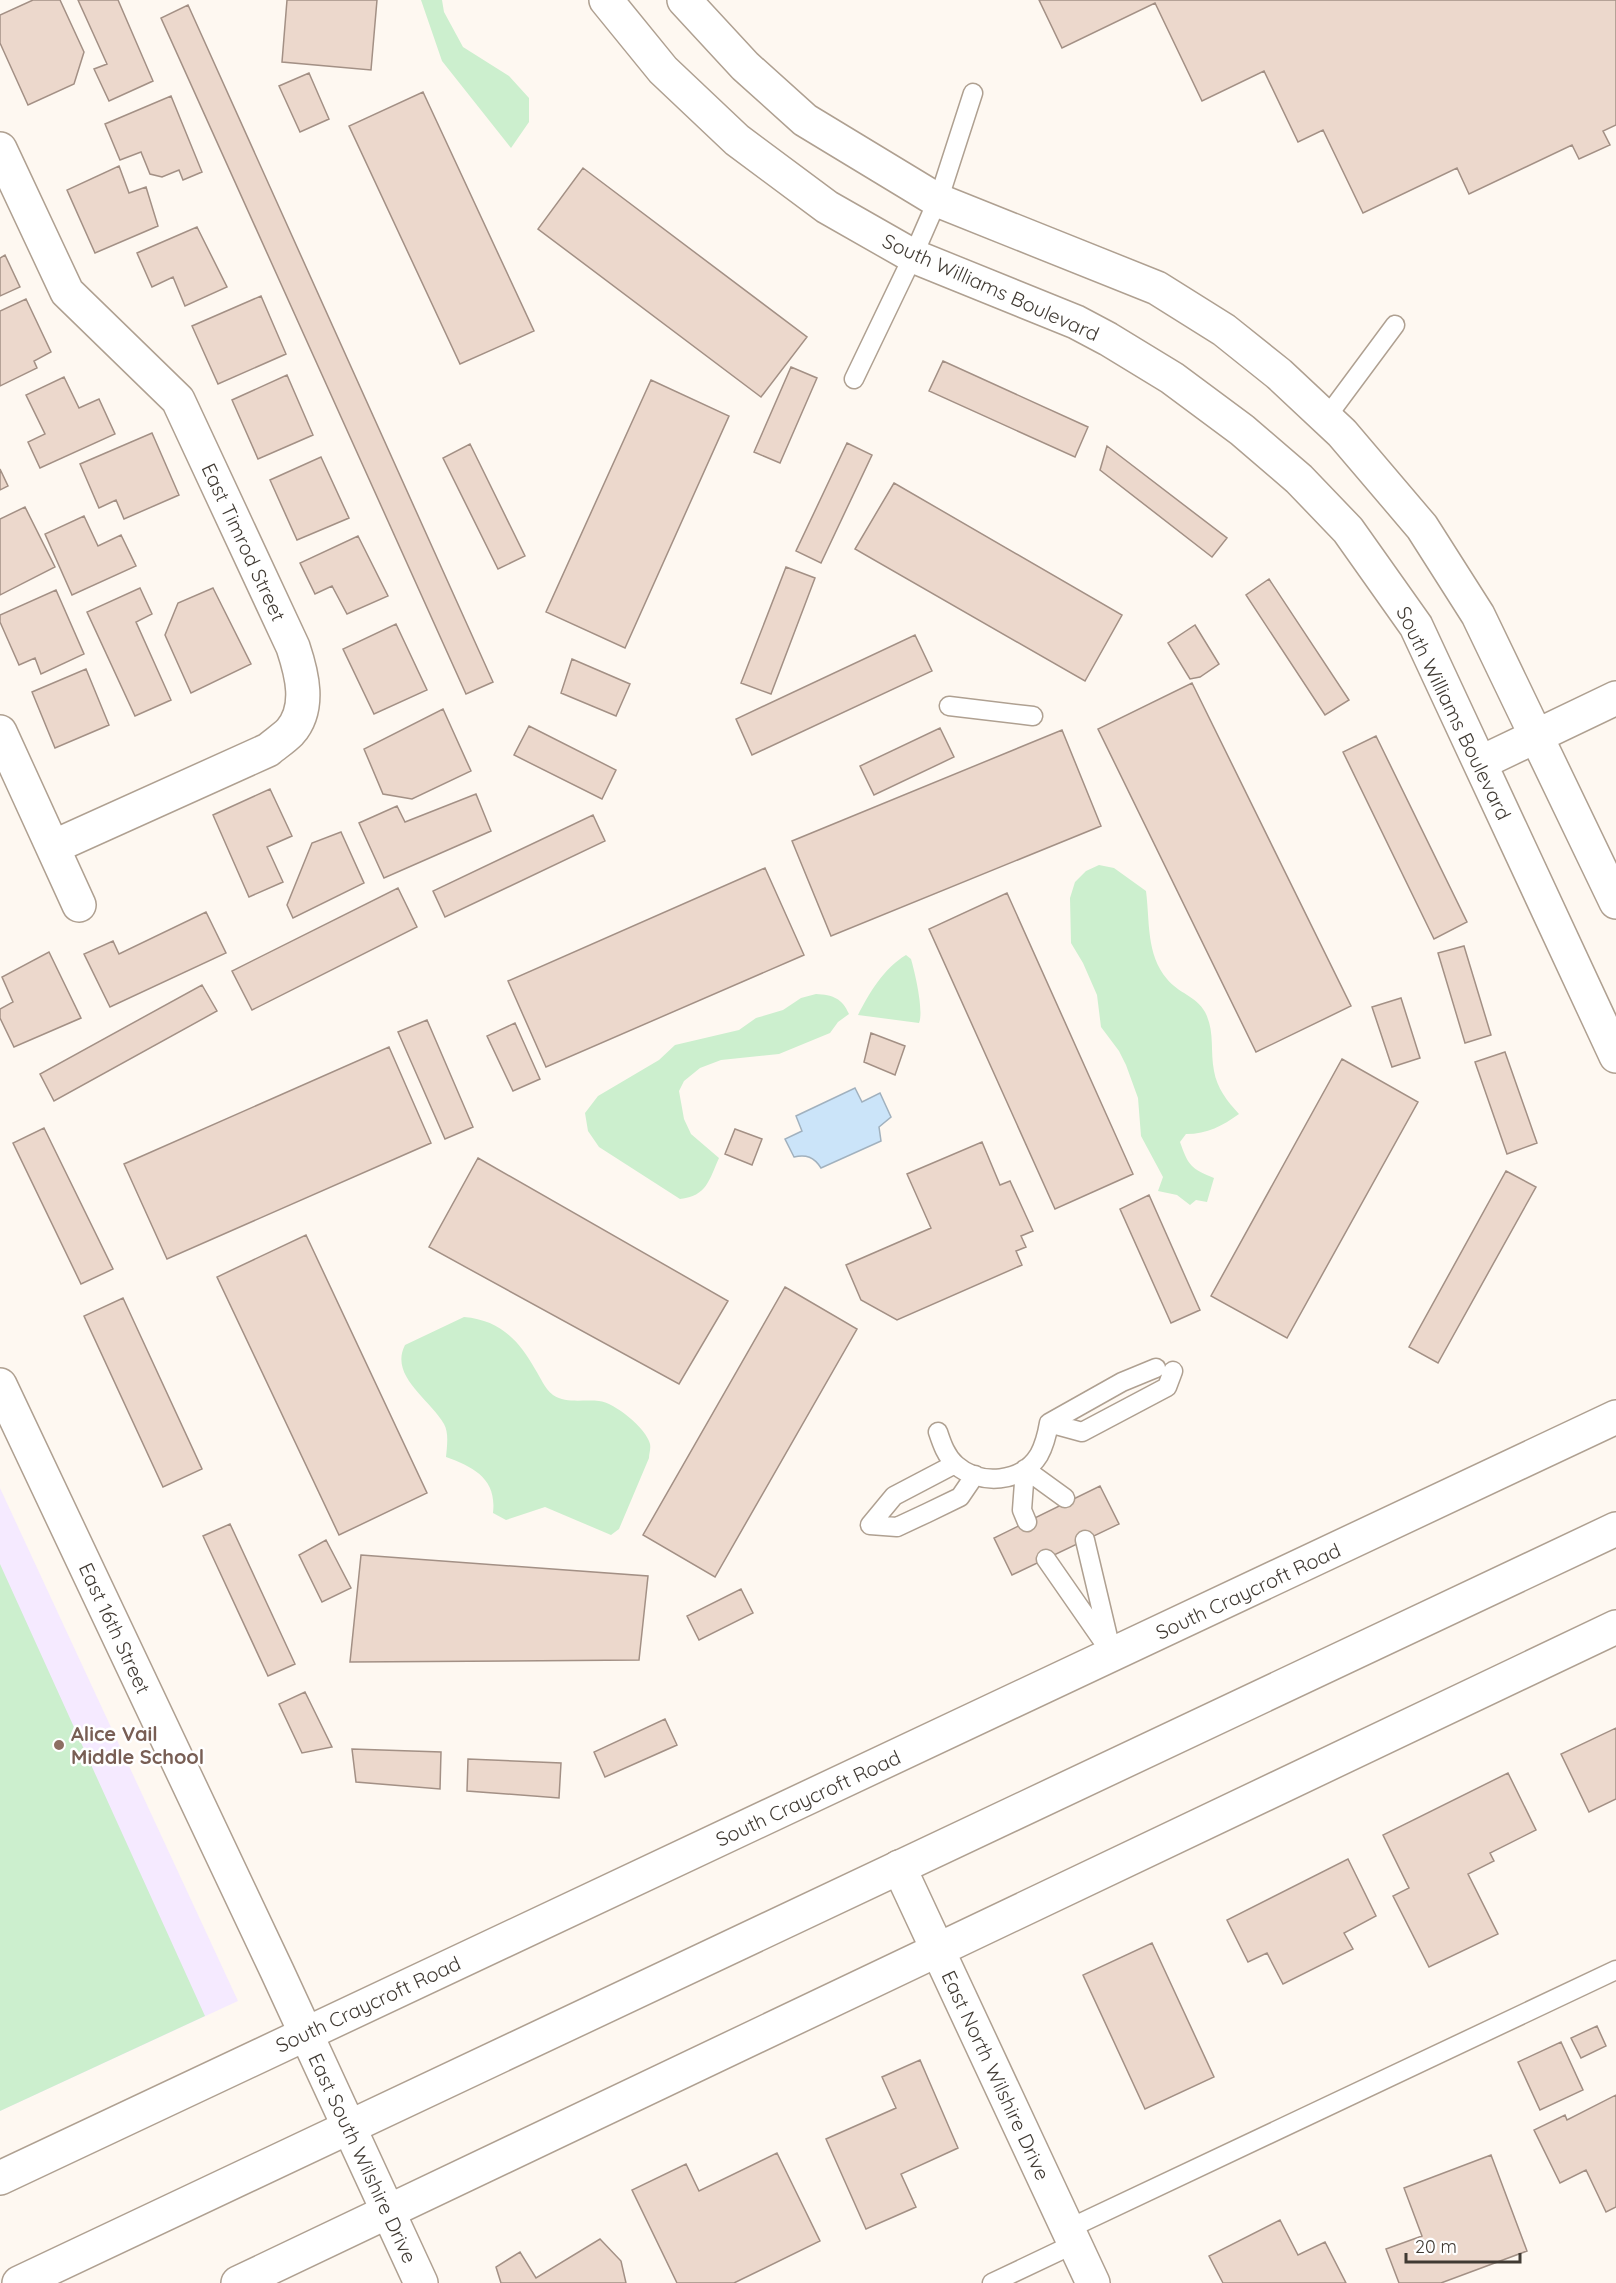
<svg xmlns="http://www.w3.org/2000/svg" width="1616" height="2283" viewBox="0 0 1616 2283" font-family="Quicksand,sans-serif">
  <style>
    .education { fill: #f5eaff }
    .green { fill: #ccefce }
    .water { fill: #cbe4f9; stroke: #a1b1be; stroke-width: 1.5 }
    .building { fill: #ecd8cc; stroke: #a39085; stroke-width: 1.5 }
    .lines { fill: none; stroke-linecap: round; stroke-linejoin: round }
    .lane-casing { stroke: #afa091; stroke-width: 21 }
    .street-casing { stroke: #afa091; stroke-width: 36 }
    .secondary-casing { stroke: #afa091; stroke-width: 36 }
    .lane { stroke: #fff; stroke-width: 18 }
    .street { stroke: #fff; stroke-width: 33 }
    .secondary { stroke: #fff; stroke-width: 33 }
    .education-dot { fill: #8d6e63; stroke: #fff; stroke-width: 2 }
    .labels { text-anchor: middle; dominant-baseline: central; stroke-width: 5; stroke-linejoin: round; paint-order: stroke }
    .street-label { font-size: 20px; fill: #403a33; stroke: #fff }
    .education-label { font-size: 20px; font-weight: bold; fill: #785e54; stroke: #fff; text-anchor: start }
  </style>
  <rect width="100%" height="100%" fill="#fef8f1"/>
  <path class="education" d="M0,1488l238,513 -238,110z"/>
  <path class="green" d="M421,0h21l2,12 19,35 46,29 20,22v24l-18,26 -69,-87z
    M1099,865l15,3 32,23c4,31 0,63 21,88 11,14 29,17 38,33 10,19 5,38 9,59 3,17 13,30 25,43 -17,12 -31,20 -53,20l-6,8c8,23 11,27 34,36l-7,24 -11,-2 -6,5 -13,-10 -19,-4 5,-14 -22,-41 -3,-38 -12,-33 -7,-14 -18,-24 -4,-32 -14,-32 -12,-20 -1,-45 5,-16 11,-11z
    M906,955l5,4c4,14 13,52 8,64l-61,-8c11,-22 26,-47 48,-60z
    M816,994c17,1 26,4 33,20l-11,8 -8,11 -51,21 -58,6 -21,8 -16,13 -5,10 5,28 7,15 28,24c-10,22 -12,38 -39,41l-81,-52 -11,-16 -3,-18 13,-17 61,-36 16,-15 64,-15 17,-12 27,-8 18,-12z
    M464,1317c35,3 54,22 71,52 6,9 9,19 18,26 14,9 31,4 46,6 15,1 48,28 51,43 1,5 -1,9 -1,14l-30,71 -8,6 -66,-28 -39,13 -13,-7c4,-34 -19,-46 -47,-56 1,-11 3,-24 -2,-33 -14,-25 -55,-48 -39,-79z
    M0,1564l205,452 -205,95z"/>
  <path class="water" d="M855,1088l7,14 18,-9 11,24 -12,10 2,14 -60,27c-7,-11 -15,-14 -27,-11l-9,-18 17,-8 -6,-15z"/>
  <path class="building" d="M33,0h27l24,52 -10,32 -46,21 -28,-62v-28z
    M78,0h40l35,81 -44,20 -15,-32 13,-5z
    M287,0h90l-6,70 -89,-8z
    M1039,0h577v125l-13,6 7,14 -31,14 -7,-14 -103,49 -12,-26 -94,45 -40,-83 -25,12 -34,-71 -62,30 -47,-98 -93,45z
    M188,5l305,677 -27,12 -305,-676z
    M309,73l20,46 -29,13 -21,-46z
    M423,92l111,239 -74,33 -111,-238z
    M171,96l31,76 -19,8 -4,-10 -17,7 -12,-3 -9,-22 -21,8 -15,-36z
    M119,166l10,27 17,-6 12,39 -63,27 -28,-63z
    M583,168l224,169 -46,60 -223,-168z
    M197,227l30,60 -42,19 -12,-29 -21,10 -15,-34z
    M5,255l15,32 -20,9v-38z
    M261,296l25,58 -68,30 -26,-58z
    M26,299l25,53 -17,9 3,7 -37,18v-75z
    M943,361l145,66 -13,30 -146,-66z
    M791,367l26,11 -37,85 -26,-11z
    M287,375l26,60 -55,24 -26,-59z
    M64,377l15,31 20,-9 16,35 -75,34 -12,-26 17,-8 -19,-39z
    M651,380l78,36 -104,232 -79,-36z
    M152,433l27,62 -55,24 -8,-19 -17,8 -19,-44z
    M847,443l25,12 -51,108 -25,-12z
    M470,444l55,112 -27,13 -55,-111z
    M1107,446l120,92 -15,19 -112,-87z
    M321,457l28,61 -52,22 -27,-60z
    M0,469l8,17 -8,4z
    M894,483l228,132 -37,66 -230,-132z
    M25,507l30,60 -55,28v-76z
    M84,516l14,30 23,-11 15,31 -64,29 -27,-61z
    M358,536l30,60 -41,18 -15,-28 -17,8 -15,-31z
    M786,567l29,11 -44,116 -30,-11z
    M1269,579l80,121 -24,15 -79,-120z
    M140,588l12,26 -16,8 35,78 -36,16 -48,-104z
    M213,588l38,76 -60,29 -26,-58 13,-32z
    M56,590l28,64 -43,20 -6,-16 -16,7 -19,-43v-7z
    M396,624l31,66 -53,24 -31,-65z
    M1195,625l24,39 -19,13 -10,2 -22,-36z
    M915,635l17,36 -180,84 -16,-36z
    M572,659l58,25 -14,32 -55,-23z
    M86,669l23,56 -54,23 -23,-56z
    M1192,683l159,323 -95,46 -158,-323z
    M443,709l28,62 -59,28 -29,-5 -19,-45z
    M529,726l87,44 -14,29 -88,-44z
    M940,728l14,29 -80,38 -14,-29z
    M1062,730l39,96 -270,110 -39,-95z
    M1376,736l91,186 -33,17 -91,-187z
    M270,789l22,47 -25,11 16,35 -34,15 -36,-82z
    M476,794l15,37 -107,47 -25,-55 38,-17 8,16z
    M593,815l12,26 -160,76 -12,-26z
    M341,832l23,51 -71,35 -6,-13 25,-62z
    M765,868l39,87 -258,112 -38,-86z
    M398,888l19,39 -165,83 -20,-39z
    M1007,893l126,281 -78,35 -126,-280z
    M206,912l20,41 -116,54 -26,-53 29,-13 6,13z
    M1464,946l27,89 -26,8 -27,-90z
    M49,952l32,66 -67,29 -14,-29v-9l13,-7 -11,-25z
    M202,985l15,26 -163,90 -14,-27z
    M1401,998l19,60 -28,9 -20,-60z
    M427,1020l46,107 -28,12 -47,-107z
    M515,1023l25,56 -27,12 -26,-55z
    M871,1033l34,13 -10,29 -31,-13z
    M389,1047l42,96 -264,116 -43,-95z
    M1505,1052l32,91 -30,11 -32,-92z
    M1342,1059l76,43 -131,236 -76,-42z
    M44,1128l69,141 -32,15 -68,-141z
    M735,1129l27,10 -10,26 -27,-11z
    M982,1142l18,43 10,-4 23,50 -12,5 5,11 -10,4 6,14 -125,55 -36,-20 -15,-35 85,-37 -24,-54z
    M478,1158l250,143 -49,83 -250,-137z
    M1506,1171l30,16 -98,176 -29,-16z
    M1149,1195l51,115 -29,13 -51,-114z
    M306,1235l121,258 -88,42 -122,-258z
    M785,1287l72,42 -142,248 -72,-42z
    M123,1298l79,171 -39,18 -79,-171z
    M1100,1486l19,38 -107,51 -18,-37z
    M230,1524l65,140 -27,12 -65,-140z
    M326,1540l25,48 -29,14 -23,-47z
    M361,1555l287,21 -9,84 -289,2z
    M741,1589l12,24 -54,27 -12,-24z
    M305,1692l27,55 -30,6 -23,-49z
    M665,1719l12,26 -72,32 -11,-25z
    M1616,1728v71l-27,13 -28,-58z
    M352,1749l89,3 -1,37 -84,-7z
    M468,1759l93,4 -2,35 -92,-7z
    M1508,1773l28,57 -46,23 4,8 -26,13 30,60 -69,33 -36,-71 16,-8 -26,-53z
    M1348,1859l28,57 -32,17 9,16 -70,35 -16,-31 -19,9 -21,-42z
    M1152,1943l62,134 -69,32 -62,-134z
    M1597,2026l9,20 -25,12 -10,-20z
    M1561,2042l22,48 -43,20 -22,-48z
    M920,2060l38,88 -57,26 15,33 -50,22 -40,-90 70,-31 -14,-31z
    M1616,2095v112l-10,5 -20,-42 -26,13 -26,-53 31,-15 2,5z
    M777,2153l43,88 -86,42h-57l-45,-93 54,-26 13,27z
    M1491,2155l36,96 -86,32h-42l-13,-34 36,-13 -18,-48z
    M1280,2220l18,35 27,-13 21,41h-123l-14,-27z
    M600,2239l21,22 5,22h-125l-5,-16 24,-15 16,26z"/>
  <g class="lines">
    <defs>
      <path id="lane" d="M854,379l59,-123 28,-64 32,-99
        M1326,418l69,-93
        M949,706l84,10
        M1049,1423l33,9 85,-45 6,-16
        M1049,1423l73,-41 34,-14
        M938,1432c4,12 8,24 18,33 24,21 66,18 83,-10 6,-11 8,-20 10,-32
        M955,1464l-61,32 -24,29 27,2 30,-14 33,-16 15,-22
        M1027,1522l-5,-12 3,-41 40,29
        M1046,1559l66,95 -27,-114
        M1068,2229l548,-259
        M992,2283l82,-39"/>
      <path id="street" d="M606,0l57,70 74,70 90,67 86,49 163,66 32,17 64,39 70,52 57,49 49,51 68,96 200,430
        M684,0l61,66 60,54 132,80 220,88 67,42 55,44 63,59 80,94 56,88 138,287
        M0,149l67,143 111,108 115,247c9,27 18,61 -3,85 -7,7 -15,12 -22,18l-215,97
        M0,732l79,173
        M1480,763l136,-65
        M0,1385l277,586 144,312
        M899,1867l194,416
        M238,2283l1378,-656"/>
      <path id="secondary" d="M0,2178l1616,-761
        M19,2283l1597,-754"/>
    </defs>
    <use href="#lane" class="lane-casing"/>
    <use href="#street" class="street-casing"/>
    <use href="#secondary" class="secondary-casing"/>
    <use href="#lane" class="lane"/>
    <use href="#street" class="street"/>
    <use href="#secondary" class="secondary"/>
  </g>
  <circle class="education-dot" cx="59" cy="1745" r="6"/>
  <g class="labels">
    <g class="street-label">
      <text transform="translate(991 287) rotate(24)">South Williams Boulevard</text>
      <text transform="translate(244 542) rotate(65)">East Timrod Street</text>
      <text transform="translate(1454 713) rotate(64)">South Williams Boulevard</text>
      <text transform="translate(1248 1591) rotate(-25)">South Craycroft Road</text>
      <text transform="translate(115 1628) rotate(65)">East 16th Street</text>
      <text transform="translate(808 1798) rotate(-25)">South Craycroft Road</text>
      <text transform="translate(368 2004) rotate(-25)">South Craycroft Road</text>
      <text transform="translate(996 2075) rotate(65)">East North Wilshire Drive</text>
      <text transform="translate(363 2158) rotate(65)">East South Wilshire Drive</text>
    </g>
    <g class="education-label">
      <text x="71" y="1733">Alice Vail<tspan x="71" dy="23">Middle School</tspan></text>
    </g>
  </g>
  <path d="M1406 2253v9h114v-9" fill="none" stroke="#403a33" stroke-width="3"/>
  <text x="1415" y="2253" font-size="18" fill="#403a33" stroke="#ffffff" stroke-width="4.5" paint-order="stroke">20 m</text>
</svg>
